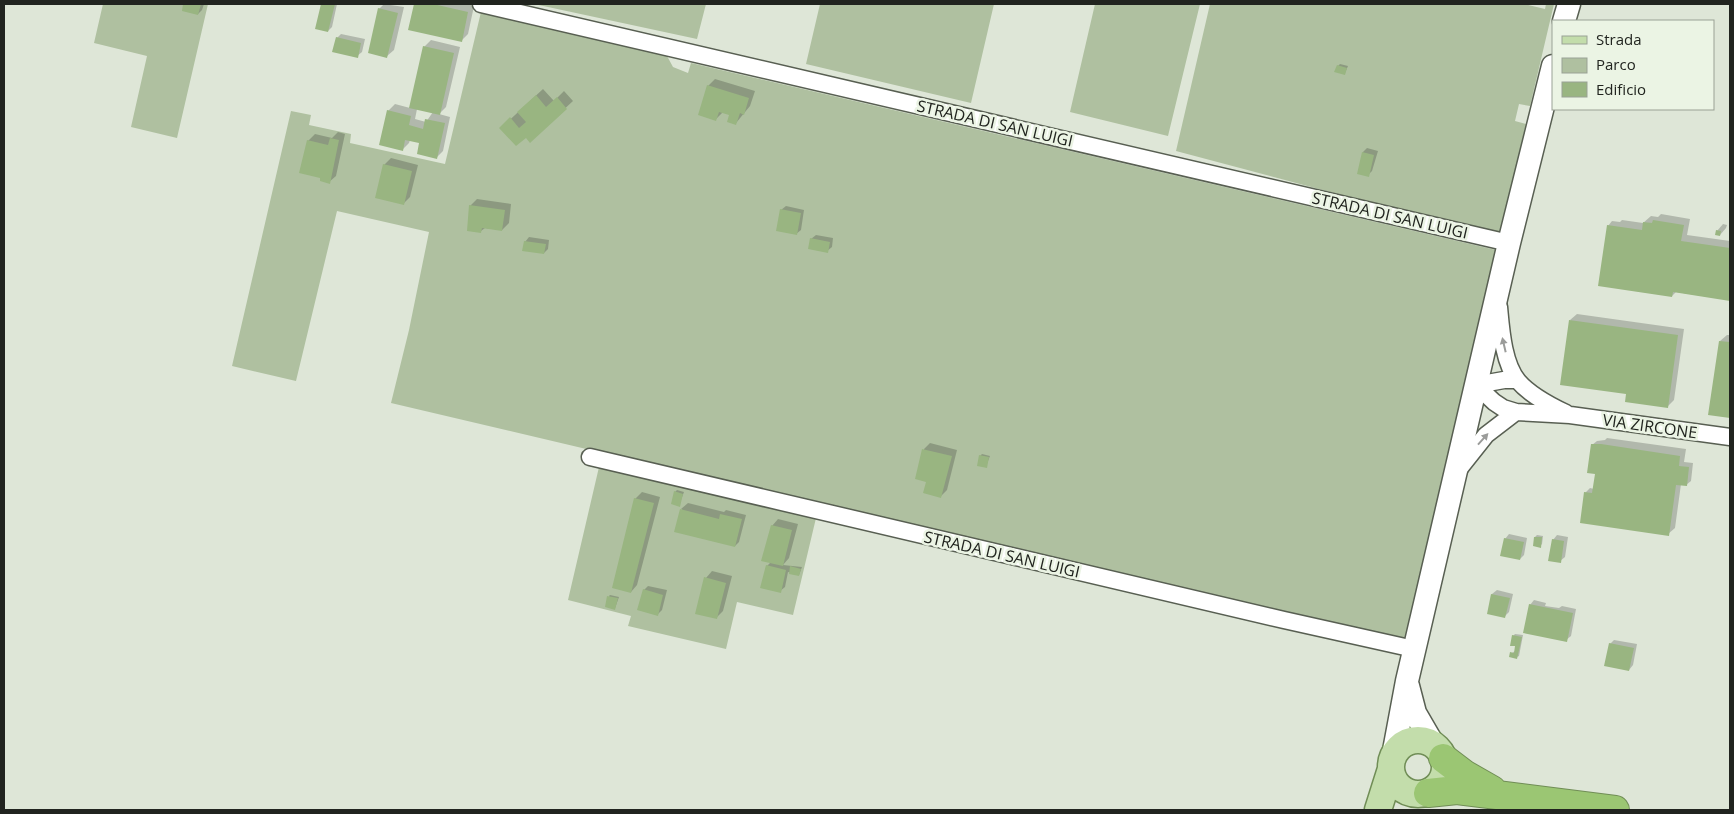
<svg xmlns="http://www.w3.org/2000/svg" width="1734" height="814" viewBox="0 0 1734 814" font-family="'Open Sans',sans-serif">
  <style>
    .green { fill: #afc0a0 }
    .shadow { fill: #0003; fill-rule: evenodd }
    .building { fill: #99b581 }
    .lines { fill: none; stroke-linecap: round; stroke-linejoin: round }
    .street-casing { stroke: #585f52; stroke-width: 19 }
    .secondary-casing { stroke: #585f52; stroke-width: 25 }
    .primary-casing { stroke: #708d56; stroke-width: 29 }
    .highway-casing { stroke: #708d56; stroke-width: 30 }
    .street { stroke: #fff; stroke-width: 16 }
    .secondary { stroke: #fff; stroke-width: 22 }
    .primary { stroke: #c3ddab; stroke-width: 26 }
    .highway { stroke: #9bc673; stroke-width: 28 }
    .oneway { fill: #9b9c9a }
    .labels { text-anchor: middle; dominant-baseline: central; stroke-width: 5; stroke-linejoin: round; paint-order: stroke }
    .street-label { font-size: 16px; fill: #21241f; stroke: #ebf4e4 }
  </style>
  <rect width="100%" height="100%" fill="#dee6d7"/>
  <path class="green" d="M103,4h105l-31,134 -46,-11 16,-71 -53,-13z
    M534,4h172l-9,35z
    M820,4h174l-23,99 -165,-39z
    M1095,4h105l-32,132 -98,-24z
    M1210,4h314l21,5 1,-5h8l-24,102 -11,-2 -4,17 11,3 -26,110 -155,-38 -169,-45z
    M481,12l186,44 6,11 15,6 3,-10 805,187 -92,392 -1013,-239 18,-73 20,-98 -92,-21 -41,170 -64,-15 59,-255 20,4 -2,10 42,9 -1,9 95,21z
    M599,467l217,51 -23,97 -56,-13 -11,47 -98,-23 3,-10 -63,-16z"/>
  <path class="shadow" d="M185,4h19l-2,6 -4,4 -15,-4z
    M322,4h15l-5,23 -4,4 -11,-3z
    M384,4l20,3 -10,43 -7,6 -8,-47z
    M415,4h52l7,2 -6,28 -7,7 -52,-12z
    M341,34l24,5 -3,13 -5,4 -20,-18z
    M431,40l29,7 -14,60 -7,7 11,3 -7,34 -7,7 -15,-16 -11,-2 -1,3 -7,7 -14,-39 7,-7 15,4 14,-61zM417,109l16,3 -7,10 -11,-3z
    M1340,64l8,2 -3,7 -7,-7z
    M715,79l40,12 -5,15 -14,17 -5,-8 -8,-3 -7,7 -8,-33z
    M543,89l11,12 10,-10 9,10 -43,40 -4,-5 -25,-8z
    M338,132l7,2 -9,42 -7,6 -7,-5 -14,-36 7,-7 17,4z
    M1367,148l11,3 -6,20 -4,4 -10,-2 5,-21z
    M391,158l27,7 -8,32 -6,6 -20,-38z
    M477,199l34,5 -2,19 -7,7 -17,-2 -4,3 -11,-25z
    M786,206l18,4 -3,20 -5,4 -15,-24z
    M1661,214l29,5 -3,16 43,6v59l-54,-8 -4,4 -64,-70 4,-5 8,1 2,-2 21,3 8,-7 7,1z
    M1723,224l4,1 -1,3 -6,7 -3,-4z
    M816,235l17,3 -1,9 -5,4 -16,-12z
    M529,237l20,3 -1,9 -4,4 -19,-11z
    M1577,314l107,15 -10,71 -7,7 -40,-14 -57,-73z
    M1727,335h3v81l-20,-3 10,-72z
    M1607,438l79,11 -2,13 9,1 -2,18 -5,4 -5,-1 -6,44 -7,6 -83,-41 5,-5 4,1 3,-18 -5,-26 5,-4 8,-1z
    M930,443l27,7 -10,40 -6,6 -13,-15 -4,-32z
    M982,454l8,2 -4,10 -6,-10z
    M677,490l7,2 -5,13 -4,-13z
    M642,492l18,5 -23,88 -6,7 4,-93z
    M688,503l36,9 2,-2 20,5 -7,27 -4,4 -54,-37z
    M778,519l20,5 -9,34 -6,7 19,2 -3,8 -11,-3 -3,15 -5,4 -13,-25 4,-4 1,-36z
    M1509,534l18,4 -3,17 -4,4 -15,-20z
    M1537,535l6,1 -1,8 -2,2 -5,-9z
    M1557,535l11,2 -3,20 -5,4 -7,-21z
    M712,571l20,5 -9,35 -7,7 -10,-40z
    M648,586l19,4 -5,20 -4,4 -14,-24z
    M1497,590l16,4 -4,18 -4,4 -17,-3 4,-19z
    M610,595l9,2 -4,11 -6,-12z
    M1534,600l12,3 -1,3 14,2 3,-2 14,3 -5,27 -5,4 -36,-35z
    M1515,634l8,1 -4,21 -2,1 -5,-4 3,-2 1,-5 -3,-10z
    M1614,640l23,4 -4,21 -4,5 -19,-26z"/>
  <path class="building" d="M183,4h18l-3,11 -16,-4z
    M321,4h14l-7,28 -13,-3z
    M414,4h19l35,8 -6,30 -54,-12z
    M378,8l20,5 -11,45 -19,-5z
    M336,37l25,6 -3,15 -26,-6z
    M423,46l31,7 -14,62 -31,-7z
    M1337,65l10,3 -2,7 -11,-3z
    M707,85l42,13 -5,17 -4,-2 -4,12 -9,-3 2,-7 -10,-3 -3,9 -18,-6z
    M536,95l10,12 11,-10 10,12 -37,34 -4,-5 -10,8 -17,-18 11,-11 9,11 7,-6 -9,-10z
    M387,110l24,6 -2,9 14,4 2,-10 20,4 -8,36 -20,-5 2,-11 -14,-3 -2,11 -24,-6z
    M330,138l9,2 -9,44 -10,-3v-3l-21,-5 8,-33 21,5z
    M1362,152l12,3 -5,22 -12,-3z
    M383,164l29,7 -8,34 -29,-7z
    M469,205l36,5 -3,21 -20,-3 -1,5 -14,-2z
    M780,209l21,4 -4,22 -21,-4z
    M1653,220l31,5 -3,16 49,7v53l-57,-9 -1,5 -74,-11 9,-61 35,5 1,-8 9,1z
    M1716,230l5,1 -1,5 -5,-1z
    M810,238l20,4 -2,11 -20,-4z
    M524,241l22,3 -2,10 -22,-3z
    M1569,320l109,15 -10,73 -43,-6 1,-8 -66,-9z
    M1719,341l11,1v76l-22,-3z
    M1591,444h10l79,12 -1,10 10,1 -2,19 -11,-1 -7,51 -89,-13 4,-31 8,1 3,-19 -8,-1z
    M922,449l30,7 -11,42 -18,-5 3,-11 -11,-3z
    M979,455l10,2 -2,11 -10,-2z
    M674,491l9,3 -3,13 -9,-3z
    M634,498l20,5 -23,90 -19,-5z
    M680,509l39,10 1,-5 22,5 -7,28 -61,-15z
    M771,525l21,5 -9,36 -22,-5z
    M1534,537h8l-1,11 -8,-2z
    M1504,538l20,4 -4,18 -20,-4z
    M1552,539l12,2 -3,22 -13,-2z
    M766,565l20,5 -5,23 -21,-5z
    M790,566l11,3 -2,7 -10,-2z
    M704,577l22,6 -9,36 -22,-5z
    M643,589l20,6 -5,21 -21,-6z
    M1491,594l19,4 -5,20 -18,-4z
    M607,596l11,2 -3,12 -10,-3z
    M1529,604l44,9 -6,29 -44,-9z
    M1512,635l10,2 -5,22 -8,-2 1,-5 4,1 1,-7h-5z
    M1609,643l25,5 -5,23 -25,-5z"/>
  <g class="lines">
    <defs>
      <path id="street" d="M481,4l1028,239
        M1499,307c2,21 4,56 19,74 12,14 31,24 48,32
        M1476,385l18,17 9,6 13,4 54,3 160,22
        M1476,385l28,-5h13
        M590,457l694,163 130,29
        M1459,469l27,-34 30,-23"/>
      <path id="secondary" d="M1564,21l5,-17
        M1408,686l7,27 18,31
        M1393,756l14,-75 102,-438 44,-177"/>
      <path id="primary" d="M1391 767a27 27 0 1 1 54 0a27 27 0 1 1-54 0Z
        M1378,810l13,-41"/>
      <path id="highway" d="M1443,758l21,16 28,16
        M1428,793l29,-3 158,20"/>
    </defs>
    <use href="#street" class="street-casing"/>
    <use href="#secondary" class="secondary-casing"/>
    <use href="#primary" class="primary-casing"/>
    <use href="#highway" class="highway-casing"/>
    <use href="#street" class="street"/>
    <use href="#secondary" class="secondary"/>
    <use href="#primary" class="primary"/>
    <use href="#highway" class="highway"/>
  </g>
  <defs><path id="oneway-solid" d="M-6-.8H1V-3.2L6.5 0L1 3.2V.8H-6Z" transform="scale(1.25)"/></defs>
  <g class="oneway">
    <use href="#oneway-solid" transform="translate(1504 345) rotate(-103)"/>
    <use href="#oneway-solid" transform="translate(1483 439) rotate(-48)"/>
  </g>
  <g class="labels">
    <g class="street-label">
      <text transform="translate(995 123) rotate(13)">STRADA DI SAN LUIGI</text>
      <text transform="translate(1390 215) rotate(13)">STRADA DI SAN LUIGI</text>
      <text transform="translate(1650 426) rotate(8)">VIA ZIRCONE</text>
      <text transform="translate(1002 554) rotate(13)">STRADA DI SAN LUIGI</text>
    </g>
  </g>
  <rect width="1734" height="814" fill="none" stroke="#21241f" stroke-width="10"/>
  <rect x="1552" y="20" width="162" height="90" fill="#ebf4e4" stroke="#9aa195"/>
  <rect x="1562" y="36" width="25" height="8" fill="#c3ddab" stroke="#9aa195"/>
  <text x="1596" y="45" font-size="15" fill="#21241f">Strada</text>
  <rect x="1562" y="58" width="25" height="15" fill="#afc0a0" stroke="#9aa195"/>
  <text x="1596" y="70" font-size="15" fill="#21241f">Parco</text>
  <rect x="1562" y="82" width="25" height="15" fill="#99b581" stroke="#9aa195"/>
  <text x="1596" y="95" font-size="15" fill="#21241f">Edificio</text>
</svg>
